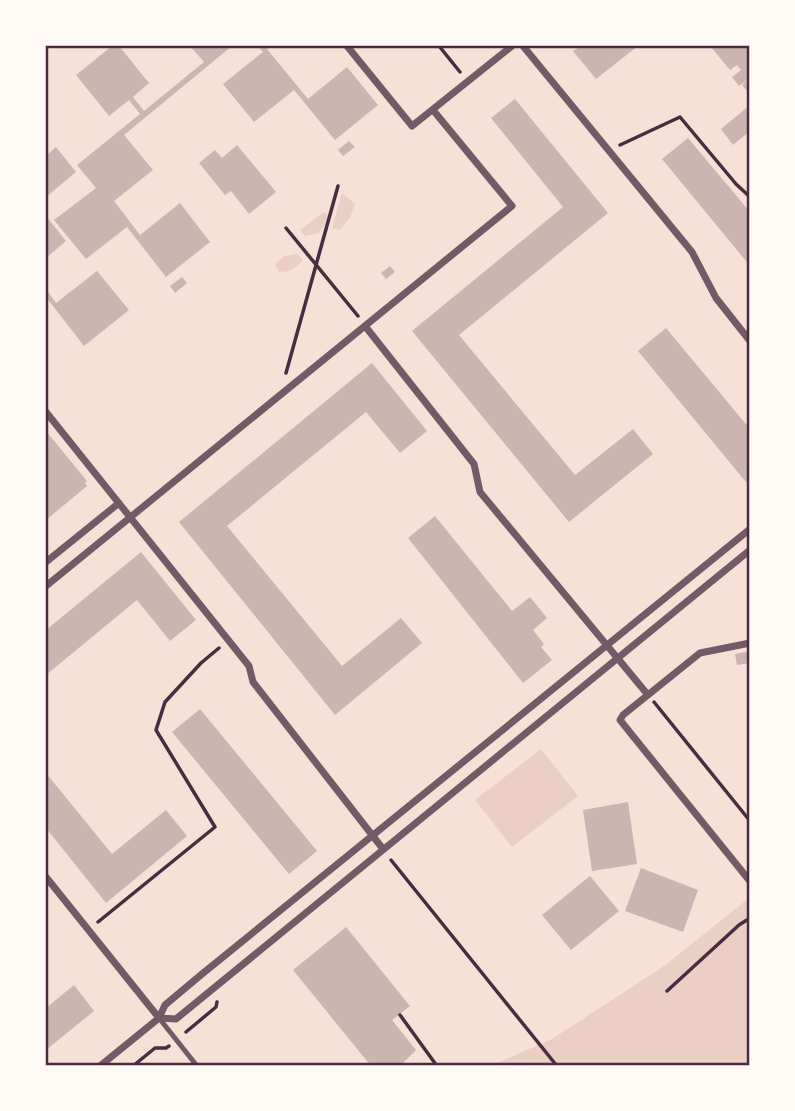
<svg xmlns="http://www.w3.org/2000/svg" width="795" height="1111" viewBox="0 0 795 1111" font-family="Montserrat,sans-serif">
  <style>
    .green { fill: #ebcfc5 }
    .building { fill: #ccb4b1 }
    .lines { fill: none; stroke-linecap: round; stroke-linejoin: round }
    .path { stroke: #4a2c40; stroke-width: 3.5 }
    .service { stroke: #755966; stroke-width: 5 }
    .minor { stroke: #755966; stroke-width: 7 }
    .neatline { fill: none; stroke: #4a2c40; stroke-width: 2.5 }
  </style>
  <rect width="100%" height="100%" fill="#f7e1d7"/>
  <path class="green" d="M342,193l13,11 -5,14 -10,12 -8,-2z
    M324,212l4,2 -2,9 -7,10 -14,3 -5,-6z
    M298,254l5,7 -13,10 -11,1 -4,-8 9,-8z
    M541,749l37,47 -66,51 -37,-47z
    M749,898v167l-259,1 62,-27 112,-73z"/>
  <path class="building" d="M112,46h7l30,37 -16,14 11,14 60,-49 -14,-16h42l-108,89 29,35 -39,31 26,34 40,-32 30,39 -44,35 -39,-50 -41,32 -32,-39 42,-32 -19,-23 63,-51 -11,-14 -20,16 -33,-41z
    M258,46h13l-4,3 41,50 39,-32 31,38 -43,35 -41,-50 -40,32 -31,-38 40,-32z
    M581,46h57l-42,33 -23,-28z
    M713,46h37v48l-8,-9 6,-6 -9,7 -7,-9 9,-7 -4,-5 -7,5 -19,-23z
    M515,99l93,114 -149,122 116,140 58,-46 20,25 -84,68 -157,-191 151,-124 -72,-89z
    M750,105v26l-17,14 -12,-16z
    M688,138l62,74v54l-88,-107z
    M349,141l6,6 -12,9 -5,-6z
    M237,145l39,47 -27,22 -18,-23 -6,4 -26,-32 16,-13 7,8z
    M56,147l20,25 -30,25v-41z
    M46,216l20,25 -20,17z
    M390,266l5,6 -9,7 -5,-6z
    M97,271l32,39 -45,36 -38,-49v-8l10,14z
    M182,277l5,6 -12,10 -5,-7z
    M666,328l84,101v58l-112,-136z
    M372,363l55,68 -27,22 -34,-41 -139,114 115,140 59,-48 21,25 -87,72 -156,-193z
    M46,431l41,50 -2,2 2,3 -41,34z
    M435,516l77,95 18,-14 17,21 -14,12 11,14 -3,3 11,13 -29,23 -115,-145z
    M141,552l55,68 -26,21 -33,-41 -91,75v-45z
    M750,651v12l-13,2 -2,-11z
    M200,709l117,142 -28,23 -117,-142z
    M46,773l66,81 54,-44 21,26 -81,67 -60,-75z
    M628,802l9,62 -45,7 -9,-61z
    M641,868l57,22 -15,42 -58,-21z
    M590,876l29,35 -48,39 -29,-35z
    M346,927l64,79 -18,14 24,30 -16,16h-29l-78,-96z
    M74,985l20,26 -48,39v-42z"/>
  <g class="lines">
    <path class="path" d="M439,46l21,26
      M620,145l60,-28 56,67 14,13
      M286,228l72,88
      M286,373l52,-187
      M654,702l96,119
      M391,860l166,206
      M98,922l117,-95 -59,-97 9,-28 36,-39 18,-15
      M667,991l72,-66 11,-7
      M400,1015l37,51
      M186,1032l30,-25 1,-5
      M133,1066l22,-18h11l3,-2"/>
    <path class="service" d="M159,1018l38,48"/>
    <path class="minor" d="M347,46l65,80 100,-80
      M523,46l169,206 24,46 34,43
      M365,326l109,138 6,28 168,203
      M46,412l203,254 4,16 130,167
      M46,562l73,-59
      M46,586l466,-380 -79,-96
      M46,877l113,141
      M749,880l-129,-160 3,-5 77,-62 50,-10
      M159,1018l17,1 574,-469
      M100,1066l59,-48 6,-13 37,-31 548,-445"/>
  </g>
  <rect width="795" height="1111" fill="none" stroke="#fffaf5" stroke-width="94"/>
  <rect x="47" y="47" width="701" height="1017" class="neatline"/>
</svg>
